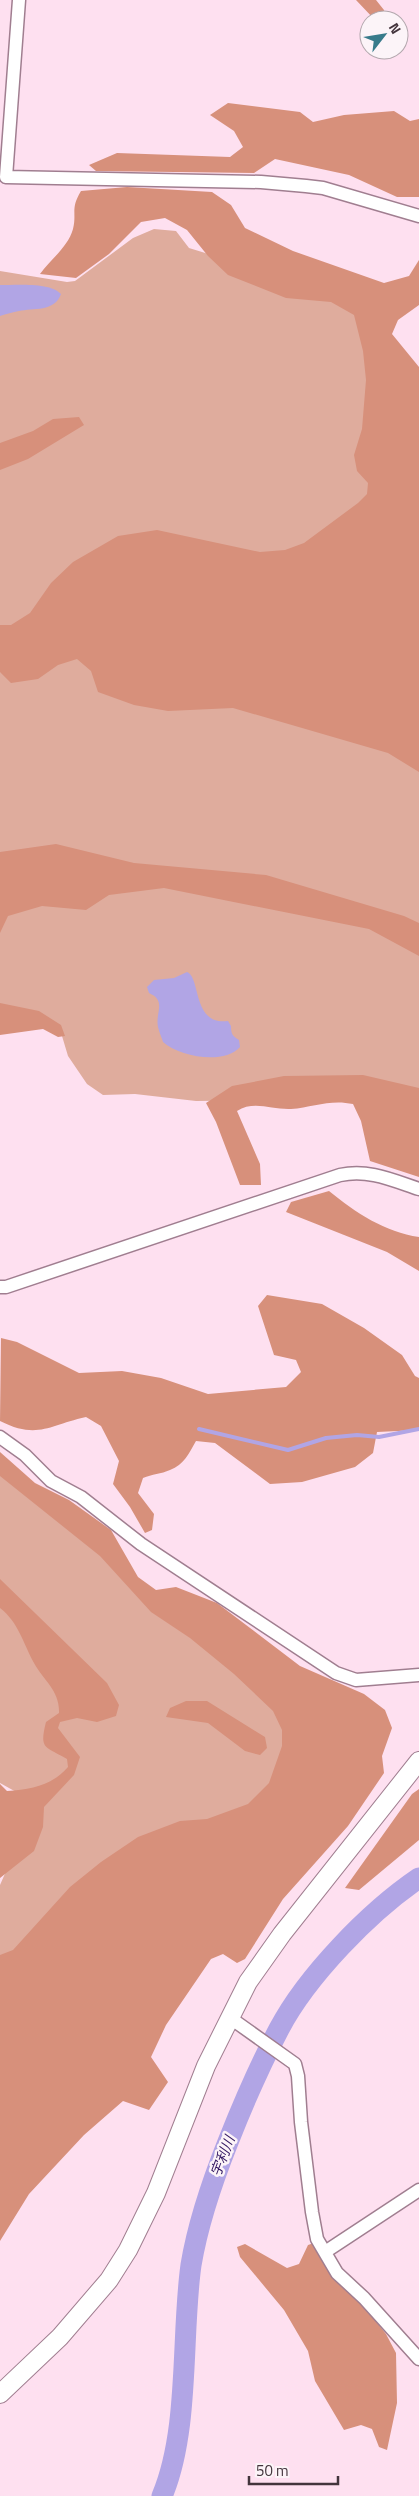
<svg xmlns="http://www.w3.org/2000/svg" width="419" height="2496" viewBox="0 0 419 2496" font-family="'Titillium Web','Noto Sans JP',sans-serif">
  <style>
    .green { fill: #dfac9d }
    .forest { fill: #d7907b }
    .water { fill: #b1a5e5 }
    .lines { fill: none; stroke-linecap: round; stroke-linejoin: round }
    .stream { stroke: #b1a5e5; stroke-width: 4 }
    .river { stroke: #b1a5e5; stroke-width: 21 }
    .street-casing { stroke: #a07e90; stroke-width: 15 }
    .secondary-casing { stroke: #a07e90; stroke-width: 20 }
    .street { stroke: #fff; stroke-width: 12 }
    .secondary { stroke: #fff; stroke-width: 18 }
    .labels { text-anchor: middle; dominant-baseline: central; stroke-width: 5; stroke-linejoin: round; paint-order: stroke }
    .water-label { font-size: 14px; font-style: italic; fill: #301660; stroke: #fcf4f8 }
  </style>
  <rect width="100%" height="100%" fill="#fee0f0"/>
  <path class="green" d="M154,229l22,2 13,17 146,45 23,16 61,444v345l-223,3 -61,-7 -32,1 -16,-11 -19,-28 -6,-20 -16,-10 -46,7v-762l67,11 8,-1 58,-43z
    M0,1465l278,239 15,43 -28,55 -265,162v-79l36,-82 -36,-20z"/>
  <path class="forest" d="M356,0h20l8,10 2,10 -12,-1z
    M228,103l72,9 13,10 31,-7 50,-4 16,10 9,-2v78h-22l-48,-22 -74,-16 -21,14 -158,-2 -7,-6 28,-12 113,4 13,-10 -9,-16 -24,-16z
    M127,187l85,5 19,13 14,23 48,23 91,32 25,-7 10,-16v45l-21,15 -6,14 27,33v405l-31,-19 -155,-45 -65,3 -34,-6 -36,-13 -7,-21 -14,-12 -19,6 -20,14 -27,4 -11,-11v-47h11l19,-12 21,-30 22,-21 45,-26 39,-6 103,22 25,-2 19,-7 54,-40 9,-9 1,-11 -11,-12 -3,-16 8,-26 4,-49 -3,-29 -9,-36 -23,-13 -45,-4 -58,-23 -20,-19 -21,-26 -22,-12 -24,4 -32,32 -33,24 -36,-4c10,-14 28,-27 33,-45 4,-16 -3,-20 8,-38z
    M79,417l5,8 -56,34 -28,11v-27l33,-12 20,-12z
    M56,844l78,19 132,12 138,41 15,7v33l-50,-27 -205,-41 -55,7 -23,15 -44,-4 -34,10 -8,17v-81z
    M0,1003l39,8 22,14 4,11 -7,1 -15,-8 -43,6z
    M363,1075l56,13v89l-49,-16 -9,-40 -8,-17c-22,-5 -40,3 -62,5 -19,1 -37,-9 -54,2l23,53 1,21h-21l-24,-63 -10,-19 26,-17 52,-10z
    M329,1191c27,22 56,41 90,46v34l-32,-19 -101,-40 5,-10z
    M267,1295l55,9 42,24 38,27 13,21 4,2v52l-42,2 -4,21 -18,14 -53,15 -32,2 -55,-41 -19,-2c-7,12 -12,24 -26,29 -9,4 -18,4 -27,8l-5,15 16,21 -2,16 -7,3 -15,-26 -17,-23 6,-23 -18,-35 -15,-9c-37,8 -48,23 -86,4l1,-83 16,4 62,31 43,-2 39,7 47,16 78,-7 15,-15 -5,-12 -22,-5 -16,-49z
    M0,1452l35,31 34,17 42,30 27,47 18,13 20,-3 41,16 83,63 64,28 21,16 7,18 -10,28 2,17 -36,53 -65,73 -38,60 -8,4 -14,-9 -12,5 -45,66 -15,32 17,25 -19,28 -26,-9 -39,34 -55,59 -29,47v-286l13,-5 57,-63 31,-25 37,-25 42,-16 27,-2 41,-15 21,-21 13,-37v-16l-9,-19 -39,-37 -44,-36 -39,-26 -51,-56 -100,-80z
    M0,1579l107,104 12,22 -3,11 -19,6 -20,-4 -17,4 -2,6 22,29 -6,18 -30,32 -1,20 -9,24 -34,27v-94l7,7c25,-2 44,-5 61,-24l-1,-8c-22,-13 -28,-9 -21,-37l13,-9c1,-22 -15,-32 -25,-50 -11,-20 -15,-40 -34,-55z
    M186,1701h21l58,36 2,11 -7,7 -15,-4 -37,-28 -42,-6 4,-9z
    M419,1789v51l-60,50 -14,-2 67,-94z
    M314,2243l72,91 10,19 1,50 -10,47 -8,-3 -7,-18 -11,-4 -17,5 -29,-49 -7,-30 -24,-41 -44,-53 -3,-10 8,-3 42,24 12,-4 9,-19z"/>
  <path class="water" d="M0,285c15,0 51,-3 61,9 -6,18 -28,14 -42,17 -6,1 -13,3 -19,5z
    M187,972c14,5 5,54 41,49l3,5c0,7 1,10 8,14l1,7c-16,18 -60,10 -77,-5 -1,-4 -4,-10 -5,-15 -3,-15 9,-26 -9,-34l-2,-6 7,-7 20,-2z"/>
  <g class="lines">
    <path class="stream" d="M199,1429l89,21 38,-12 31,-3 22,2 40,-8"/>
    <path class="river" d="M162,2496c28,-66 19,-160 29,-231 7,-42 21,-83 37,-123 15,-38 32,-77 51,-113 28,-53 90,-117 140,-151"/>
    <defs>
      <path id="street" d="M19,0l-13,177 255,5 45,4 17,2 96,28
        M0,1287h6l334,-112c29,-6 52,5 79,14
        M0,1437l25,18 26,26 30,16 60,47 195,129 20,7 63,-5
        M229,2017l66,47 3,12 3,46 11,90 5,27 20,34 27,25 55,61
        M325,2252l94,-62"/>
      <path id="secondary" d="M0,2394l60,-57 49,-57 19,-30 28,-57 50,-127 42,-84 34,-48 137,-173"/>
    </defs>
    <use href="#street" class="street-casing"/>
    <use href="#secondary" class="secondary-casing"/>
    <use href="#street" class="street"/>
    <use href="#secondary" class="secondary"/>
  </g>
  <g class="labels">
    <g class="water-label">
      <text transform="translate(222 2156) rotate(-69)">宇利川</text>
    </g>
  </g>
  <g transform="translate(384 35) rotate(59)"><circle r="24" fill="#fcf4f8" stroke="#b2a7ad"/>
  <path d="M0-4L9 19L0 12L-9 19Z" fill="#387b8b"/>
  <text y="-8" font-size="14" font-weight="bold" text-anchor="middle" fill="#43343c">N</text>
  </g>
  <path d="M249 2476v8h89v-8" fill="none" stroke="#43343c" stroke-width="2.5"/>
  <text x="256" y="2476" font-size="15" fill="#43343c" stroke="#fcf4f8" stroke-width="4" paint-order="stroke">50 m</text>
</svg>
